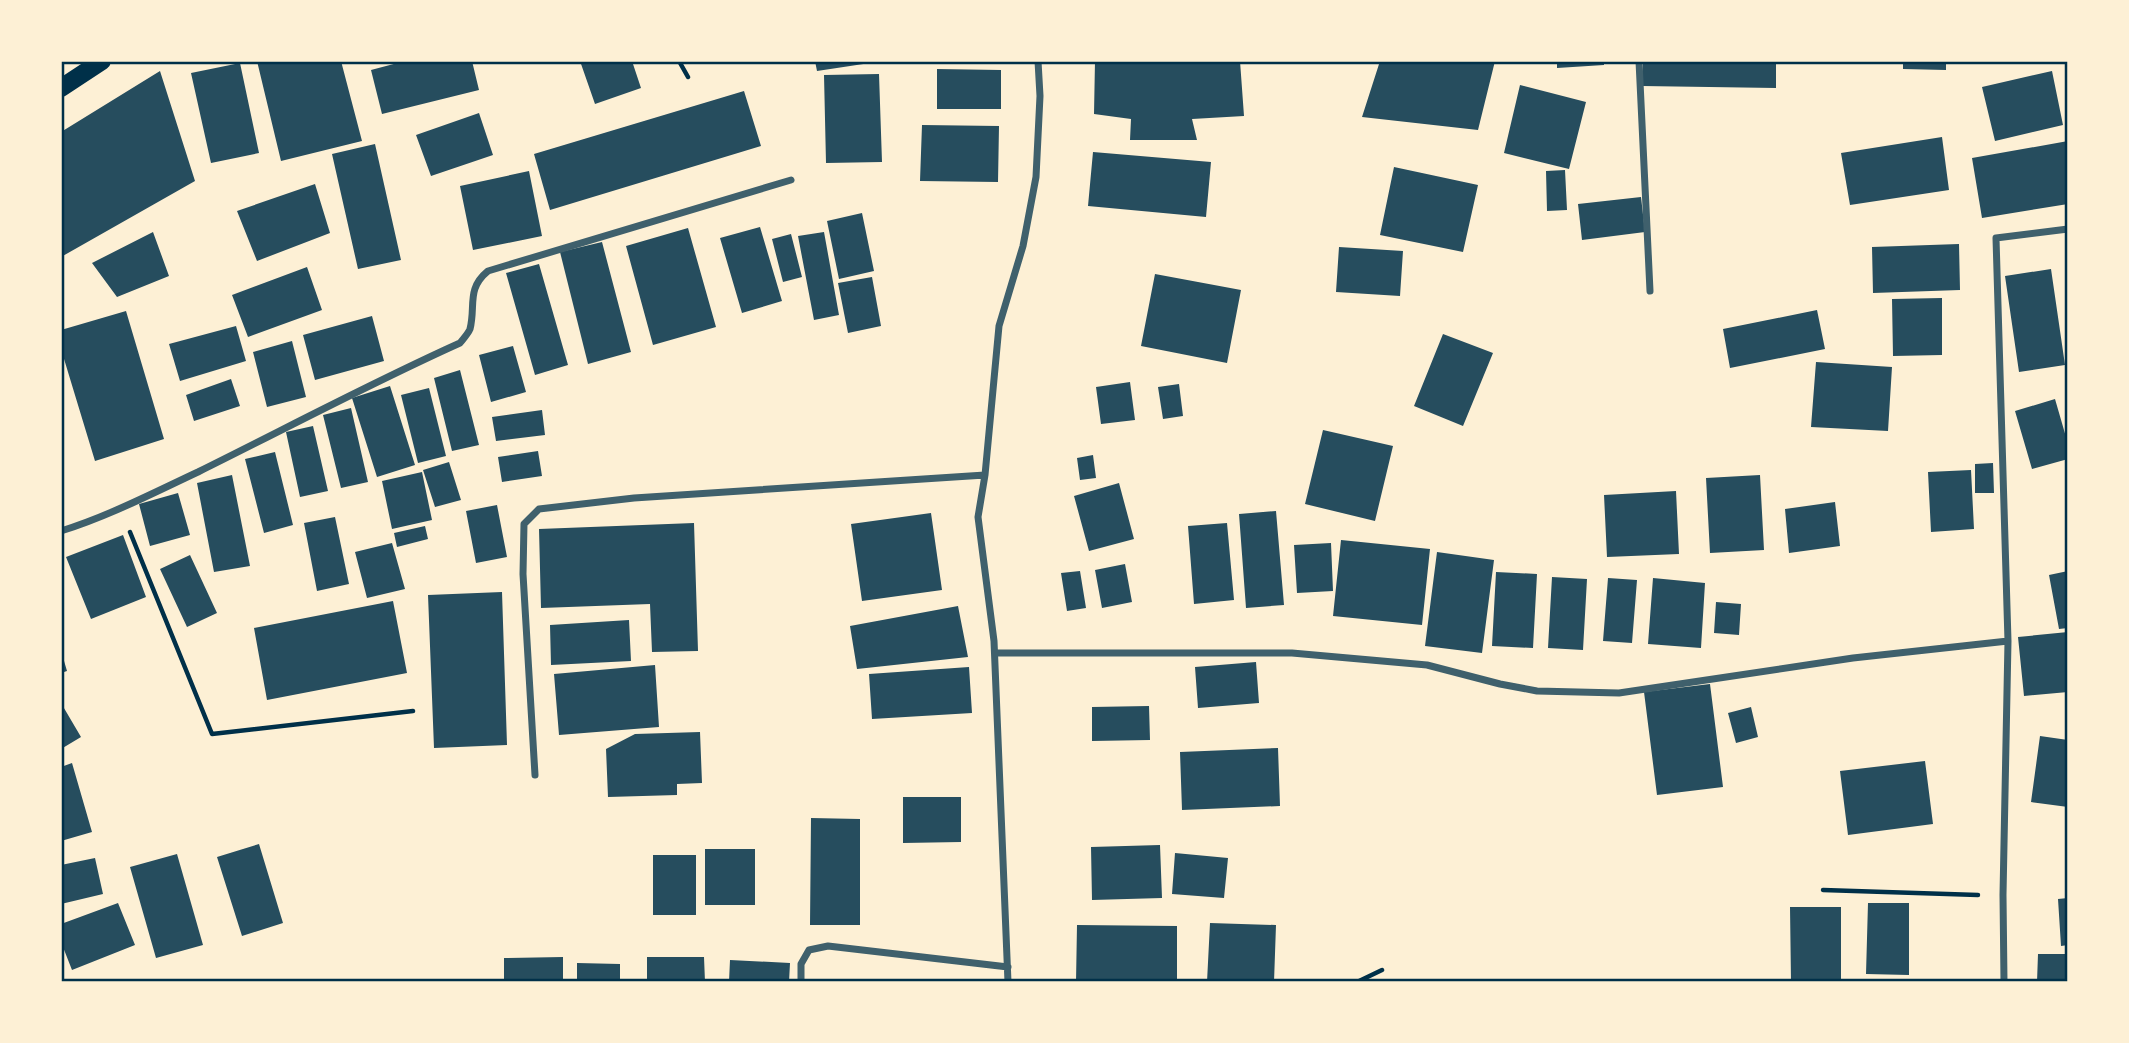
<svg xmlns="http://www.w3.org/2000/svg" width="2129" height="1043" viewBox="0 0 2129 1043" font-family="Roboto,sans-serif">
  <style>
    .building { fill: #264d5e }
    .lines { fill: none; stroke-linecap: round; stroke-linejoin: round }
    .path { stroke: #003049; stroke-width: 4.5 }
    .minor { stroke: #3f606c; stroke-width: 7 }
    .primary { stroke: #003049; stroke-width: 18 }
    .neatline { fill: none; stroke: #003049; stroke-width: 2.5 }
  </style>
  <rect width="100%" height="100%" fill="#fdf0d5"/>
  <path class="building" d="M257,61h84l21,80 -81,20z
    M405,61h67l7,29 -97,24 -11,-44z
    M580,61h52l9,27 -46,16z
    M815,61h55v2l-53,8z
    M1095,61h145l4,55 -52,3 5,21h-67l1,-21 -37,-5z
    M1380,61h115l-17,69 -116,-13z
    M1557,61h47v4l-47,3z
    M1643,61h133v27l-134,-2z
    M1903,61h43v9l-43,-1z
    M240,63l19,90 -48,10 -20,-90z
    M937,69l64,1v39h-64z
    M160,71l35,110 -134,76v-125z
    M2052,71l11,54 -68,16 -13,-54z
    M879,74l3,88 -56,1 -2,-88z
    M1520,85l66,17 -17,67 -65,-16z
    M744,91l17,55 -211,64 -16,-56z
    M479,113l14,42 -62,21 -15,-41z
    M922,125l77,1 -1,56 -78,-1z
    M1942,137l7,53 -99,15 -9,-52z
    M2068,141v63l-86,14 -10,-60z
    M375,144l26,116 -43,9 -26,-115z
    M1093,152l118,10 -5,55 -118,-11z
    M1394,167l84,18 -15,67 -83,-17z
    M1565,170l2,40 -20,1 -1,-40z
    M529,171l13,65 -69,14 -13,-64z
    M315,184l15,49 -73,28 -20,-50z
    M1641,197l4,35 -63,8 -4,-36z
    M862,213l12,58 -35,8 -12,-58z
    M760,227l22,74 -40,12 -22,-75z
    M688,228l28,99 -63,18 -27,-99z
    M153,232l16,44 -52,21 -25,-34z
    M824,232l15,83 -25,5 -16,-84z
    M791,234l11,43 -19,5 -11,-43z
    M602,242l29,110 -43,12 -28,-112z
    M1959,244l1,46 -87,3 -1,-46z
    M1339,247l64,4 -3,45 -64,-4z
    M539,264l29,101 -33,10 -29,-102z
    M307,267l15,43 -74,27 -16,-42z
    M2051,269l14,96 -46,7 -14,-96z
    M1155,274l86,16 -14,73 -86,-17z
    M872,277l9,49 -33,7 -10,-50z
    M1942,298v57l-49,1 -1,-57z
    M1817,310l8,39 -95,19 -7,-39z
    M126,311l38,128 -69,22 -34,-112v-19z
    M372,316l12,45 -69,19 -12,-45z
    M236,326l10,35 -66,20 -11,-37z
    M1443,334l50,19 -30,73 -49,-20z
    M292,341l14,56 -39,10 -14,-55z
    M513,346l13,46 -35,10 -12,-47z
    M1816,362l76,5 -4,64 -77,-4z
    M460,370l19,75 -27,6 -18,-73z
    M231,379l9,27 -46,15 -8,-26z
    M1130,382l5,38 -34,4 -5,-37z
    M1179,384l4,32 -20,3 -5,-32z
    M390,386l25,79 -38,12 -25,-79z
    M429,388l17,68 -28,7 -17,-68z
    M2055,399l13,45v15l-36,10 -17,-58z
    M351,408l17,74 -27,6 -18,-73z
    M542,410l3,25 -49,6 -4,-24z
    M313,426l15,65 -28,6 -14,-65z
    M1323,430l70,16 -18,75 -70,-17z
    M538,451l4,25 -40,6 -4,-25z
    M275,452l18,73 -29,8 -19,-74z
    M1093,455l3,23 -16,2 -3,-22z
    M449,462l12,38 -26,7 -12,-37z
    M1993,463l1,30h-19v-29z
    M1971,470l3,59 -43,3 -3,-60z
    M422,472l10,48 -40,9 -10,-48z
    M232,475l18,91 -36,6 -17,-89z
    M1760,475l4,75 -54,3 -4,-75z
    M1119,483l15,56 -45,12 -15,-55z
    M1676,491l3,63 -72,3 -3,-62z
    M178,493l12,42 -40,11 -11,-42z
    M1835,502l5,44 -51,7 -4,-44z
    M497,505l10,52 -31,6 -10,-52z
    M1276,511l8,94 -38,3 -7,-94z
    M931,513l11,77 -80,11 -11,-77z
    M335,517l14,67 -32,7 -13,-68z
    M694,523l4,128 -46,1 -2,-48 -109,4 -2,-79z
    M1227,523l7,77 -40,4 -6,-78z
    M425,526l3,13 -31,8 -3,-14z
    M123,535l23,62 -55,22 -25,-62z
    M1341,540l89,9 -8,76 -89,-9z
    M392,543l13,46 -38,9 -12,-46z
    M1331,543l2,48 -36,2 -3,-48z
    M1437,552l57,8 -12,93 -57,-7z
    M190,555l27,58 -30,14 -27,-58z
    M1125,564l7,38 -30,6 -7,-38z
    M1080,571l6,37 -19,3 -6,-38z
    M2068,571v57l-9,1 -10,-54z
    M1496,572l41,2 -4,74 -41,-2z
    M1552,577l35,2 -4,71 -35,-2z
    M1608,578l29,2 -5,63 -29,-2z
    M1653,578l52,5 -4,65 -53,-4z
    M502,592l5,153 -73,3 -6,-153z
    M393,601l14,72 -140,27 -13,-72z
    M1716,602l25,2 -2,31 -25,-2z
    M958,606l10,51 -111,12 -7,-43z
    M629,620l2,41 -80,4 -1,-40z
    M2068,632v60l-44,4 -6,-59z
    M62,654l5,17 -6,2v-18z
    M1256,662l3,41 -61,5 -3,-41z
    M655,665l4,62 -100,8 -5,-61z
    M969,667l3,46 -100,6 -3,-45z
    M1710,684l13,103 -66,8 -13,-103z
    M61,703l20,34 -20,12z
    M1149,706l1,34 -58,1v-34z
    M1751,707l7,30 -22,6 -8,-30z
    M700,732l2,51 -25,1v11l-69,2 -2,-48 29,-15z
    M2040,736l28,4v67l-37,-5z
    M1278,748l2,58 -98,4 -2,-58z
    M1925,761l8,63 -85,11 -8,-64z
    M72,763l20,69 -31,9v-74z
    M903,797h58v45l-58,1z
    M811,818l49,1v106h-50z
    M259,844l24,79 -41,13 -25,-79z
    M1160,845l2,53 -70,2 -1,-53z
    M705,849h50v56h-50z
    M1175,853l53,5 -4,40 -52,-4z
    M177,854l26,91 -47,13 -26,-91z
    M653,855h43v60h-43z
    M95,858l8,36 -42,10v-39z
    M2068,898v47l-7,1 -3,-47z
    M118,903l17,42 -63,25 -11,-28v-18z
    M1868,903h41v72l-43,-1z
    M1790,907h51v75h-50z
    M1210,923l66,2 -2,57h-67z
    M1077,925l100,1v56h-101z
    M2038,954h30v28h-31z
    M563,957v25h-59v-24z
    M647,957h57l1,25h-58z
    M730,960l60,3 -1,19h-60z
    M577,963l43,1v18h-43z"/>
  <g class="lines">
    <path class="path" d="M679,61l9,16
      M130,532l82,202 201,-23
      M1823,890l155,5
      M1357,982l25,-12"/>
    <path class="minor" d="M1639,61l11,230
      M61,531c48,-15 92,-38 137,-59 87,-43 173,-89 262,-129 3,-4 8,-9 10,-14 6,-23 -4,-40 18,-58l303,-91
      M995,653h297l135,12 73,19 37,7 82,2 234,-35 155,-17
      M535,775l-12,-201 1,-50 15,-15 95,-11 351,-23
      M801,982v-18l8,-14 19,-4 180,21
      M1008,982l-14,-341 -16,-124 7,-42 14,-149 24,-80 13,-69 4,-81 -2,-35
      M2004,982l-1,-87 5,-254 -12,-403 72,-9"/>
    <path class="primary" d="M61,88l41,-27"/>
  </g>
  <rect width="2129" height="1043" fill="none" stroke="#fdf0d5" stroke-width="126"/>
  <rect x="63" y="63" width="2003" height="917" class="neatline"/>
</svg>
